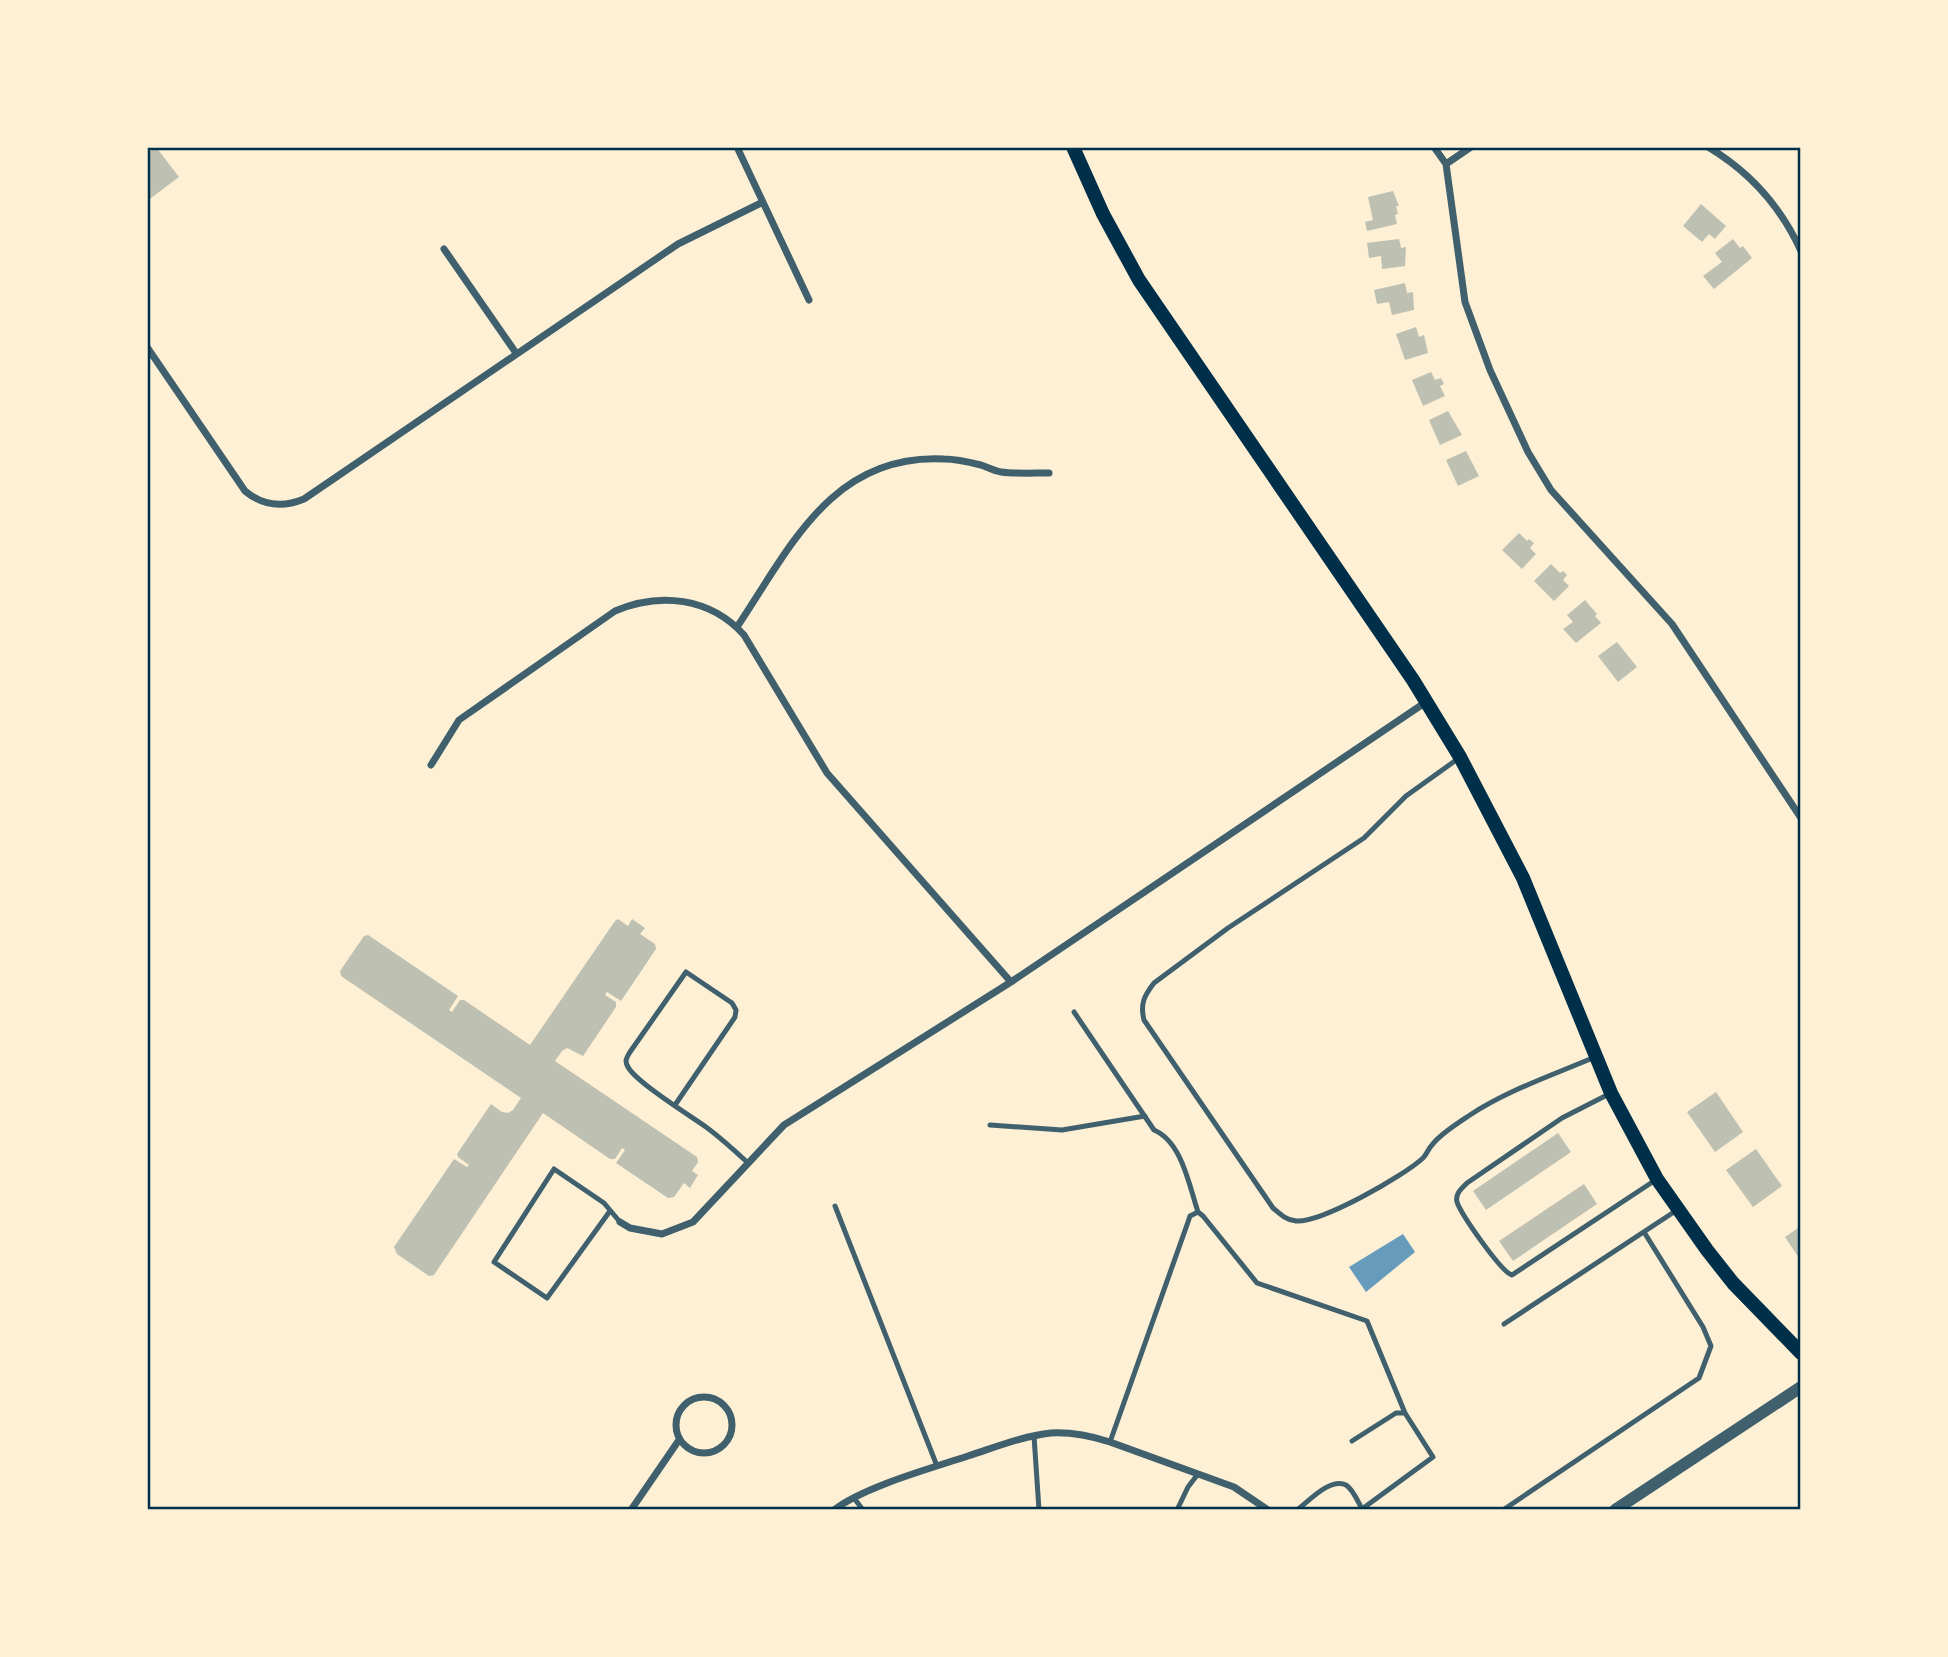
<svg xmlns="http://www.w3.org/2000/svg" width="1948" height="1657" viewBox="0 0 1948 1657" font-family="'Source Serif 4',serif">
  <style>
    .water { fill: #669bbc }
    .building { fill: #bec0b2 }
    .lines { fill: none; stroke-linecap: round; stroke-linejoin: round }
    .service { stroke: #3f606c; stroke-width: 5 }
    .minor { stroke: #3f606c; stroke-width: 7 }
    .tertiary { stroke: #3f606c; stroke-width: 12 }
    .secondary { stroke: #003049; stroke-width: 14 }
    .neatline { fill: none; stroke: #003049; stroke-width: 2.5 }
  </style>
  <rect width="100%" height="100%" fill="#fdf0d5"/>
  <path class="water" d="M1403,1234l12,18 -49,40 -17,-25z"/>
  <path class="building" d="M156,147l23,30 -32,24v-47z
    M1393,191l6,15h-3l2,8 -3,1 2,9 -30,7 -2,-9 8,-2 -5,-23z
    M1701,204l25,22 -11,13 -6,-5 -7,8 -19,-16z
    M1399,239l2,9 5,-1 -1,19 -23,3 -1,-13 -12,2 -2,-15z
    M1733,239l7,9 3,-2 9,12 -38,31 -11,-13 19,-14 -7,-9z
    M1405,283l2,10 6,-1 1,18 -22,5 -3,-13 -12,2 -3,-14z
    M1416,327l3,10 5,-2 4,18 -23,7 -9,-26z
    M1431,372l4,8 6,-2 3,6 -4,2 5,10 -22,10 -11,-26z
    M1448,411l14,24 -22,10 -11,-25z
    M1466,451l13,25 -21,10 -12,-26z
    M1519,533l8,8 2,-2 5,4 -4,5 6,6 -14,15 -20,-19z
    M1551,564l9,9 3,-2 4,4 -4,5 6,6 -15,15 -20,-20z
    M1585,600l12,14 -2,2 6,7 -25,20 -13,-14 10,-7 -6,-7z
    M1617,642l20,25 -19,15 -20,-26z
    M618,919l10,7 4,-7 13,9 -5,6 15,10 1,5 -35,52 -14,-9 -2,3 11,7v5l-33,49 -16,-8 -5,3 -7,10 142,96 1,5 -6,9 6,4 -8,13 -6,-5 -10,14 -6,1 -52,-35 9,-13 -3,-2 -7,11h-5l-67,-46 -109,162 -5,1 -32,-22 -3,-7 60,-88 13,8 2,-2 -11,-8 -1,-3 34,-50 11,8 6,1 5,-3 8,-12 -180,-122 -1,-5 24,-35 4,-1 90,61 -9,14 3,2 8,-12h4l66,45 85,-124z
    M1716,1092l27,40 -28,20 -28,-40z
    M1558,1133l13,19 -85,58 -13,-19z
    M1756,1149l26,37 -29,21 -27,-37z
    M1584,1184l13,20 -84,57 -14,-20z
    M1801,1226v35l-16,-24z"/>
  <g class="lines">
    <path class="service" d="M1459,758l-53,38 -42,42 -136,90 -74,55c-10,13 -14,21 -10,37l129,188c7,6 13,12 23,13 25,2 108,-45 127,-63 4,-4 5,-9 9,-13 8,-11 26,-22 38,-30 38,-25 83,-40 125,-58
      M1074,1012l80,118c28,12 35,55 44,82
      M1611,1093l-49,25 -95,65c-6,6 -12,11 -10,19 4,12 44,70 55,73l145,-96
      M675,1105l60,-88 1,-7 -4,-7 -46,-31 -56,80c-3,5 -6,9 -2,15 8,15 61,48 78,60 15,11 28,23 42,36
      M990,1125l72,5 83,-14
      M835,1206l102,260
      M610,1211l-63,87 -53,-36 60,-93 50,34 16,19
      M1504,1324l173,-114
      M1034,1436l5,74
      M1110,1442l78,-220 2,-6 8,-4 5,4 54,67 110,38 38,92
      M854,1498l9,12
      M1177,1510l11,-23 10,-13
      M1297,1510c11,-8 33,-33 49,-25 7,4 12,17 16,24l71,-52 -28,-44h-9l-44,28
      M1503,1510l196,-132 12,-32 -8,-19 -59,-95"/>
    <path class="minor" d="M737,147l72,153
      M1434,147l12,17 19,138 25,68 38,82 23,38 121,134 129,194
      M1708,147c42,25 73,60 93,104
      M1446,164l25,-17
      M444,249l72,104
      M147,347l98,144c18,15 37,17 59,8l374,-255 85,-42
      M737,627c53,-79 95,-174 207,-168 12,0 25,3 37,6 6,2 13,6 20,7 15,2 32,1 48,1
      M431,765l28,-45 156,-109c44,-19 95,-14 129,24l83,138 184,209
      M620,1222l10,6 32,6 31,-12 91,-97 227,-143 415,-280
      M676 1425a28 28 0 1 1 56 0a28 28 0 1 1-56 0Z
      M631,1510l48,-70
      M834,1510c29,-23 98,-42 134,-54 28,-9 55,-20 83,-23 20,-1 40,3 59,9l124,45 34,23"/>
    <path class="tertiary" d="M1615,1510l186,-123"/>
    <path class="secondary" d="M1073,147l30,67 36,66 274,400 47,77 63,121 88,215 46,86 50,71 26,33 68,70"/>
  </g>
  <rect width="1948" height="1657" fill="none" stroke="#fdf0d5" stroke-width="298"/>
  <rect x="149" y="149" width="1650" height="1359" class="neatline"/>
</svg>
